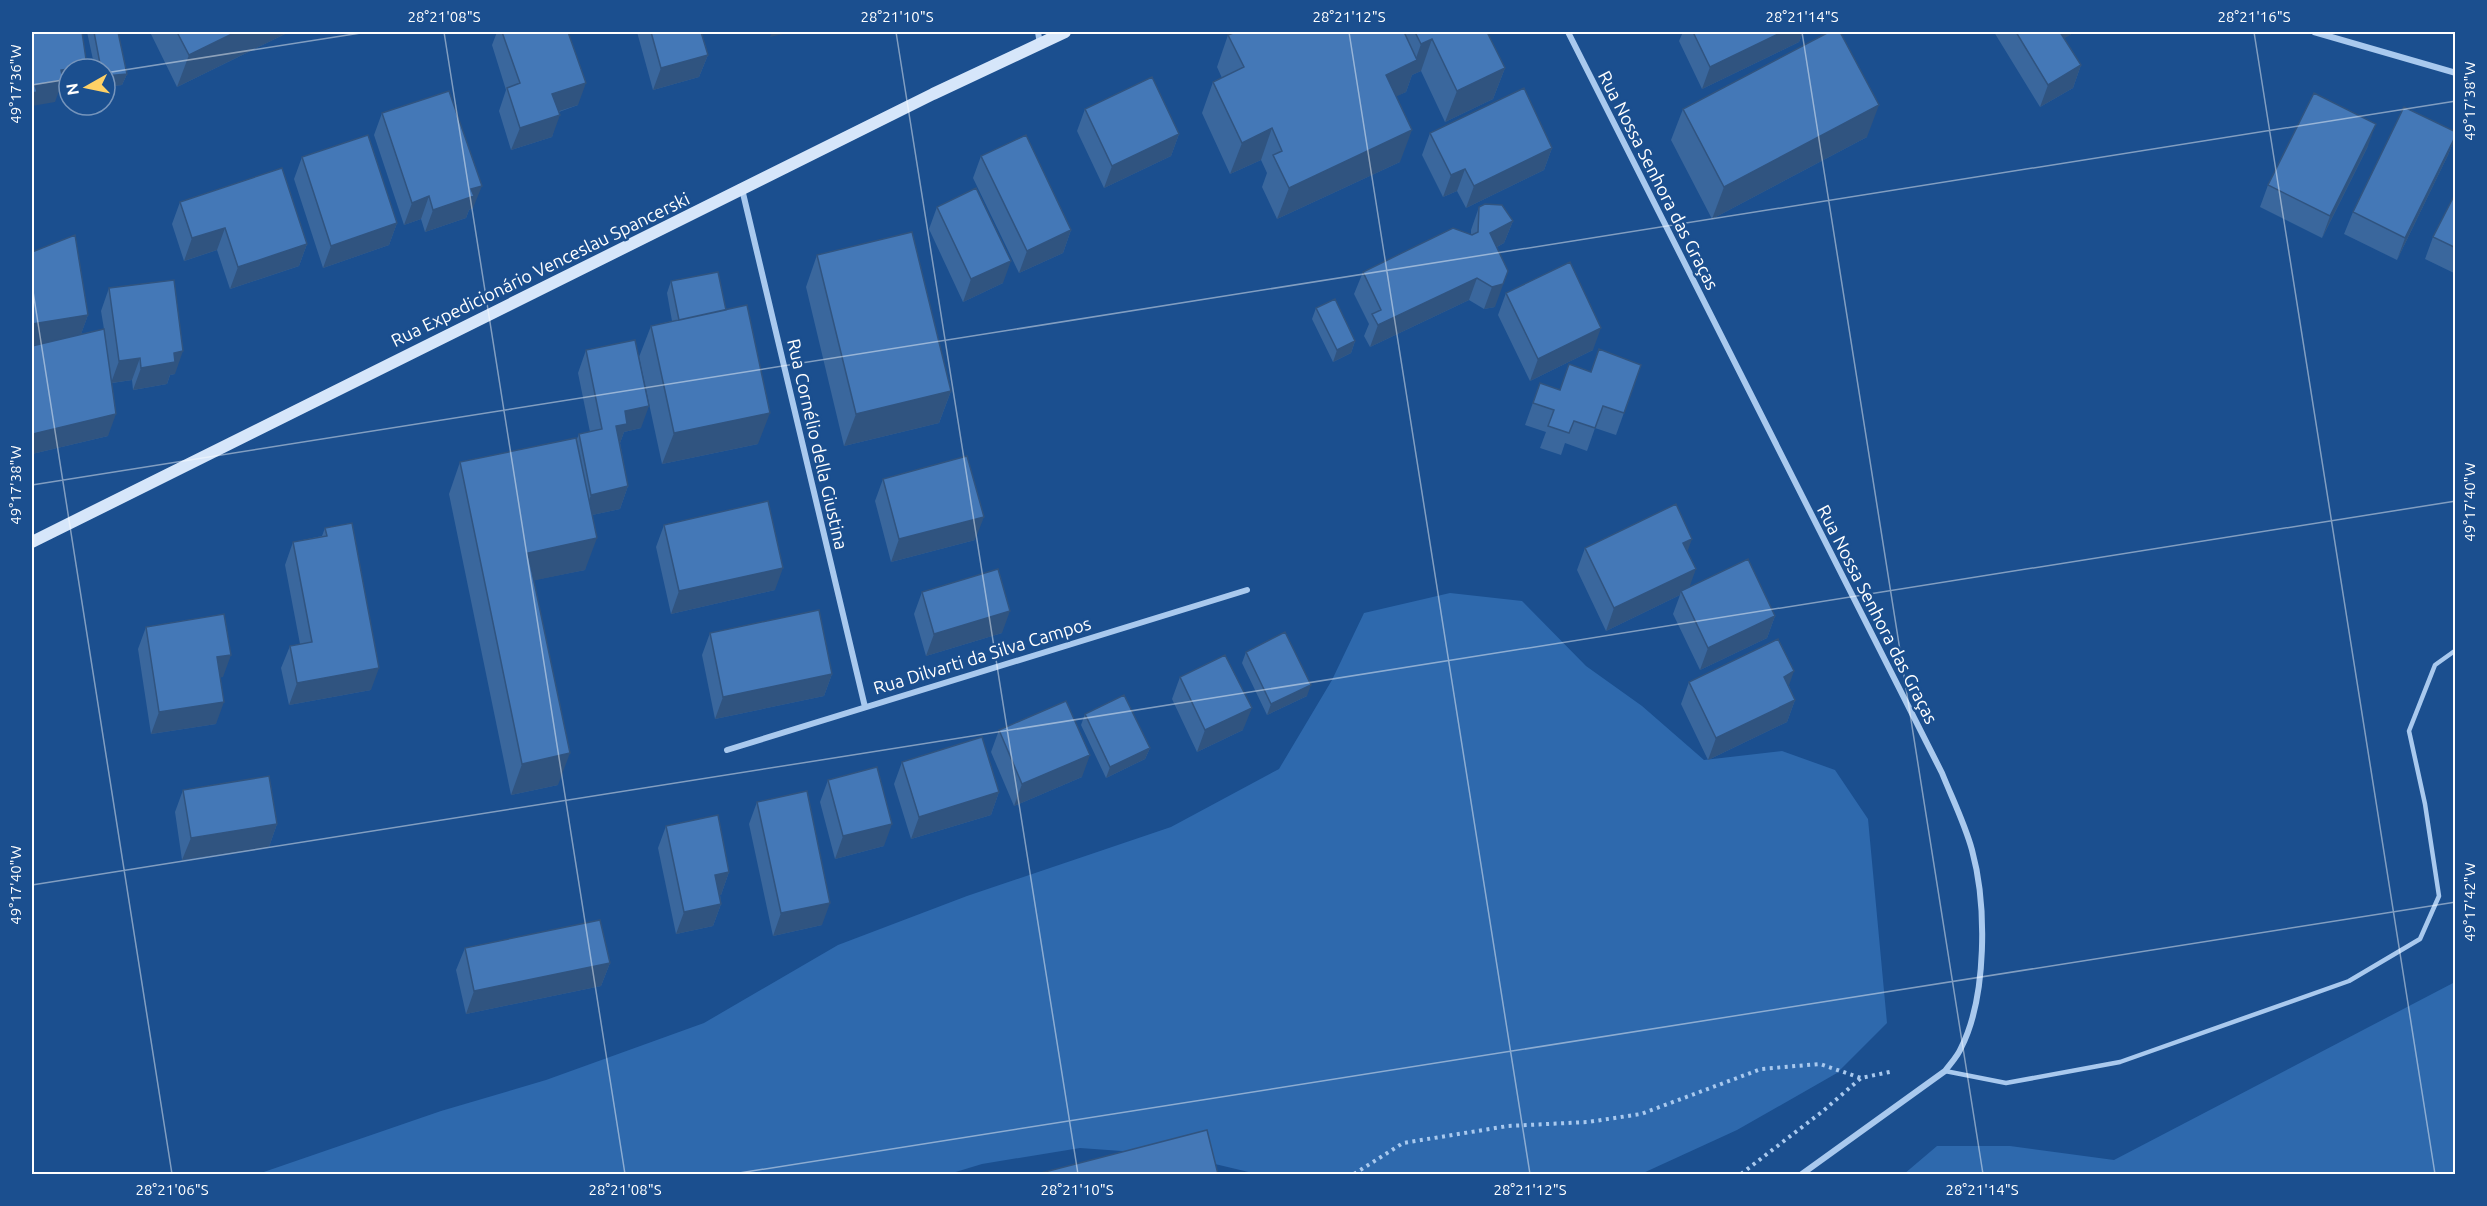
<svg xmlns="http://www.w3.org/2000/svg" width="2487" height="1206" viewBox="0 0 2487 1206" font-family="Ubuntu,sans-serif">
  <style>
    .green { fill: #2e69ad }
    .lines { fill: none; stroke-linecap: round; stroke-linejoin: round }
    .path { stroke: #a9c9ee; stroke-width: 4; stroke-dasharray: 3 4.5; stroke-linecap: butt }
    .lane { stroke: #a9c9ee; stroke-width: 4.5 }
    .street { stroke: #a9c9ee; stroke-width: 6 }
    .secondary { stroke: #d6e6fa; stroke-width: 12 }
    .wall { fill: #3a679d }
    .shaded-wall { fill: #305480 }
    .building { fill: #4478b7; stroke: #305480; stroke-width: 1.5 }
    .ticks { fill: none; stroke: #fff; stroke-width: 1.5; stroke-opacity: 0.45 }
    .labels { text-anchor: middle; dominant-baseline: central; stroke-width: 5; stroke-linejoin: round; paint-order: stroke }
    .street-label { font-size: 18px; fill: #fff; stroke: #1b4f8f }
    .neatline { fill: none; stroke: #fff; stroke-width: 2 }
    .ticks-label { font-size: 15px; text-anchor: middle; fill: #fff }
  </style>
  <rect width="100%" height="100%" fill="#1b4f8f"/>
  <path class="green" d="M1450,593l72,8 64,65 56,40 62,54 78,-9 53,19 33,49 19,204 -50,50 -100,57 -96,44h-384l-80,-19 -97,-7 -98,16 -33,10h-691l183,-63 105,-31 158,-57 134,-78 129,-49 204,-69 108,-58 53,-89 32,-67z
    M2455,982v192h-551l33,-28h73l104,14z"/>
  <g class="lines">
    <path class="path" d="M1354,1174l49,-31 105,-17 80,-4 53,-8 120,-45 59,-5 41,14
      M1741,1174l82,-63 38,-33 33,-7"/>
    <path class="lane" d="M1945,1071l61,12 114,-21 229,-81 71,-42 19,-43 -14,-92 -16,-73 26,-66 21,-15"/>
    <path class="street" d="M1038,32l2,12
      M1568,32l374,741c10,25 23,51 30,77 15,55 15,147 -11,198 -3,8 -11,16 -16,23l-143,103
      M2314,32l142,41
      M742,189l123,518
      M727,750l520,-160"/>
    <path class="secondary" d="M32,542l901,-448 132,-62"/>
  </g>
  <path class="wall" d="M87,32h31l9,42 -5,11 -17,2v-18h-10z
    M150,32h139l-112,55z
    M497,32h71l10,73 -19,7 -7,25 -41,13 -12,-39 7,-21 -14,-45z
    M637,32h73l-8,2 6,21 -9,22 -46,13z
    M1236,32h251l18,36 -12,31 -48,23 -24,-51 -9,4 -6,17 -10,4 4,66 -123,57 -15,-32 5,-14 -6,-13 -31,14 -28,-61 11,-31 9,-4 -5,-11 11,-32z
    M1683,32h120l-4,10 -97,47 -23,-48z
    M1994,32h81l-11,6 17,27 -8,23 -33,19z
    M1085,109l94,25 -8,22 -67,32 -27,-57z
    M1683,109l184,28 -155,82 -41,-79z
    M382,113l91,95 -4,2 -3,8 -41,14 -4,-13 -17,6 -30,-90z
    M1430,133l122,15 -8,22 -78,38 -9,-17 -14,6 -21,-42z
    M2456,135l-8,20 -51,105 -53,-26 9,-22z
    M2368,146l-46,92 -62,-31 8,-22z
    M981,156l90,74 -8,23 -44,20 -46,-95z
    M302,157l95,66 -8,22 -66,23 -29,-89z
    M2456,192v82l-31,-15 8,-22z
    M180,202l127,42 -8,22 -69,23 -13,-39 -33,11 -12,-37z
    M937,207l66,76 -40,19 -34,-73z
    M1479,207l34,14 -9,22 -7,4 -2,60 -11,2 -15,-9 -99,47 -6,-11 5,-12 -15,-30 9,-22 108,-37v-5z
    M32,252l56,63 -7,19 23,-5 -3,-18 8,-23 66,86 -5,1 -3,9 -34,6 -1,-10 -20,3 -4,53 -76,18v-108l17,-4 -17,3z
    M817,255l134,136 -12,32 -95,23 -38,-159z
    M671,281l55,29 32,134 -96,20 -23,-107 12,-31 21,-5 -5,-28z
    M1506,293l87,57 -63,31 -32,-66z
    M1316,308l39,33 -4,12 -18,9 -21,-43z
    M1599,349l42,16 -25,70 -21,-7 -8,23 -22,-8 -4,12 -21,-7 6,-16 -21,-7 15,-42 19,7 32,-18z
    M586,350l55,78 -17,4 -4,11 8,43 -8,23 -28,6 -7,55 -51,10 24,205 -47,10 -62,-301 11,-32 116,-21 3,-7 11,-2 -12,-59z
    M883,479l92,61 -84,22 -16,-61z
    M664,525l111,65 -104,24 -15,-67z
    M325,528l46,162 -82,15 -8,-37 9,-22 10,-2 -15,-79 8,-23 29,-6z
    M1585,548l103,4 2,35 85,29 -8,22 -67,32 -27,-56 7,-19 -74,36 -29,-61z
    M922,592l80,41 -76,23 -12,-42z
    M146,627l77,50h-3l-4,47 -65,10 -13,-85z
    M710,633l122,41 -8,22 -109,23 -13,-64z
    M1246,652l61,44 -40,19 -25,-52z
    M1180,677l63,53 -46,22 -25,-53z
    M1689,682l100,4 6,14 -8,22 -79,38 -27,-56z
    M1085,714l65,34 -5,11 -39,19 -25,-53z
    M999,730l83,47 -68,29 -23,-54z
    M902,762l97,30 -8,23 -80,24 -17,-55z
    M828,780l56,66 -49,13 -15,-57z
    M183,790l94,34 -8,23 -87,13 -7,-48z
    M757,802l65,123 -49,11 -24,-112z
    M666,826l63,46 -8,23h-1l1,9 -8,22 -37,8 -18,-86z
    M465,948l145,15 -9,23 -135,28 -10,-44z"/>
  <path class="shaded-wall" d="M236,32h53l-112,55 12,-32z
    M772,32h20l-22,5z
    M1782,32h21l-4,10 -97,47 8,-22z
    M2054,32h21l-26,15z
    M1432,39l-11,32 -9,4 -6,17 -32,15 12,-32 29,-14 6,-17z
    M708,55l-9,22 -46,13 8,-22z
    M2081,65l-8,23 -33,19 8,-22z
    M87,66l-1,3h-17v20l-10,2 -4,11 -23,4v-13l3,-8 26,-15z
    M1505,68l-12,31 -48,23 12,-31z
    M127,74l-5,11 -17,2v-11z
    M586,83l-8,22 -34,11 8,-22z
    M1879,105l-12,32 -155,82 12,-32z
    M560,115l-8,22 -41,13 9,-22z
    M2376,124l-8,22 -46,92 8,-22z
    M1272,128l-11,32 -31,14 12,-31z
    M1412,130l-12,32 -123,57 12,-31z
    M1179,134l-8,22 -67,32 8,-22z
    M2456,135l-8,20 -51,105 8,-22z
    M1552,148l-8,22 -78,38 8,-22z
    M1465,169l-8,22 -14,6 8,-22z
    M482,186l-9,22 -4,2 -3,8 -41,14 8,-22 38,-21z
    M429,196l-8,23 -17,6 8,-22z
    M1513,221l-9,22 -22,12 8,-22z
    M397,223l-8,22 -66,23 8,-22z
    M225,228l-8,22 -33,11 8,-23z
    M1071,230l-8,23 -44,20 8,-22z
    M307,244l-8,22 -69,23 8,-22z
    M1011,261l-8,22 -40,19 8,-23z
    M1508,271l-13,36 -11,2 8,-22z
    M1477,278l-8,22 -99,47 8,-22z
    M88,315l-8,22 -48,8v-21z
    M1601,328l-8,22 -63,31 8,-22z
    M1355,341l-4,12 -18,9 4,-12z
    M183,351l-8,23 -5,1 -3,9 -34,6 8,-22 33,-15z
    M140,358l-8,22 -21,3 8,-22z
    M951,391l-12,32 -95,23 12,-32z
    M649,406l-8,22 -17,4 -5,14 -3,-20 9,-15z
    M770,413l-12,31 -96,20 12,-31z
    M116,414l-8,22 -76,18v-17l1,-3z
    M628,486l-8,23 -37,8 8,-22z
    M984,517l-9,23 -84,22 8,-23z
    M597,538l-12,32 -68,14 11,-31z
    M1692,539l-8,22 -1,-18z
    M783,568l-8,22 -104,24 8,-23z
    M1696,569l-8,22h-7l-1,4 -74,36 8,-23z
    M1010,611l-8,22 -76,23 8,-22z
    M1775,616l-8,22 -67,32 8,-22z
    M231,655l-8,22 -14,2 8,-22z
    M379,668l-8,22 -82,15 8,-22z
    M1794,671l-8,23 -2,-17z
    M832,674l-8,22 -109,23 8,-22z
    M1311,685l-4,11 -40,19 4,-11z
    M1795,700l-8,22 -79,38 8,-22z
    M224,702l-8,22 -65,10 8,-22z
    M1252,708l-9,22 -46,22 8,-22z
    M1150,748l-5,11 -39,19 4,-11z
    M570,753l-12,32 -47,10 11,-31z
    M1090,755l-8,22 -68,29 8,-22z
    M999,792l-8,23 -80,24 8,-22z
    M277,824l-8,23 -87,13 9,-22z
    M892,824l-8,22 -49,13 8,-23z
    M729,872l-8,23 -14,3 8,-23z
    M830,903l-8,22 -49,11 8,-23z
    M721,904l-8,22 -37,8 8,-22z
    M610,963l-9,23 -135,28 8,-23z"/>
  <path class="building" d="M32,32h50l5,34 -26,4 2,10 -28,5 2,7 -5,1z
    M94,32h24l9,42 -22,2v-7h-4z
    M177,32h59l-47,23z
    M502,32h66l18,51 -34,11 8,21 -40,13 -13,-40 13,-5z
    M651,32h50l7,23 -47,13z
    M1236,32h168l13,28 -31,15 26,55 -123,58 -16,-33 9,-4 -10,-23 -30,15 -29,-61 31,-15 -16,-32z
    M1415,32h72l18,36 -48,23 -25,-52 -11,5z
    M1693,32h89l-72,35z
    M1829,32h11l39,73 -155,82 -41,-78z
    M2016,32h44l21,33 -33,20z
    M1152,77l27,57 -67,32 -27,-57z
    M1524,88l28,60 -78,38 -9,-17 -14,6 -21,-42z
    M449,91l33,95 -11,3 3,7 -41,14 -4,-14 -17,7 -30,-90z
    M2314,93l62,31 -46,92 -62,-31z
    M2404,107l52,25v3l-51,103 -52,-26z
    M368,135l29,88 -66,23 -29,-89z
    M1026,135l45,95 -44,21 -46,-95z
    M282,168l25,76 -69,23 -13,-39 -33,10 -12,-36z
    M976,188l35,73 -40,18 -34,-72z
    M2456,192v56l-23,-11z
    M1485,204l17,1 11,16 -23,12 18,38 -5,13 -11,3 -15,-9 -99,47 -6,-11 9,-4 -18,-38 90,-44 19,7 6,-3 1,-25z
    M912,232l39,159 -95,23 -39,-159z
    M75,235l13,80 -56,9v-72z
    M1570,262l31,66 -63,31 -32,-66z
    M718,272l8,38 -47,10 -8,-39z
    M174,280l9,71 -9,2 1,9 -34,6 -1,-10 -21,3 -10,-73z
    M1335,299l20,42 -18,9 -21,-42z
    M747,305l23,108 -96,20 -23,-107z
    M104,329l12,85 -83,20 -1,-10v-78z
    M635,340l14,66 -24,5 2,13 -11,2 12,60 -37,9 -12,-61 23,-5 -16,-79z
    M1599,349l42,16 -17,48 -21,-7 -8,22 -21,-7 -5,12 -21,-7 6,-16 -21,-7 7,-20 20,7 9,-26 22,8z
    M576,438l21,100 -69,15 42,200 -48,11 -62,-302z
    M967,456l17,61 -85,22 -16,-60z
    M768,501l15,67 -104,23 -15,-66z
    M1676,504l16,35 -9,4 13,26 -82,39 -29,-60z
    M352,523l27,145 -82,15 -7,-37 22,-4 -19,-100 34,-6 -2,-8z
    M1748,559l27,57 -67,32 -27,-57z
    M998,569l12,42 -76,23 -12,-42z
    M819,610l13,64 -109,23 -13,-64z
    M224,614l7,41 -14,2 7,45 -65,10 -13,-85z
    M1285,632l26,53 -40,19 -25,-52z
    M1778,639l16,32 -10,6 11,23 -79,38 -27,-56z
    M1225,655l27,53 -47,22 -25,-53z
    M1124,695l26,53 -40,19 -25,-53z
    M1066,701l24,54 -68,29 -23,-54z
    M982,737l17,55 -80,25 -17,-55z
    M877,767l15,57 -49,12 -15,-56z
    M269,776l8,48 -86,14 -8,-48z
    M807,791l23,112 -49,10 -24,-111z
    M718,815l11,57 -14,3 6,29 -37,8 -18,-86z
    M600,920l10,43 -136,28 -9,-43z
    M1207,1130l11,44h-181z"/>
  <path class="ticks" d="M444,32l181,1142M896,32l182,1142M1349,32l181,1142M1802,32l181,1142M2254,32l181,1142M105,73l262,-41M32,85l37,-6M32,285l140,889M32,485l2424,-384M32,885l2424,-384M733,1174l1723,-272"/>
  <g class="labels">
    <g class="street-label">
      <text transform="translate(1659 180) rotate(63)">Rua Nossa Senhora das Graças</text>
      <text transform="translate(540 269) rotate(-26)">Rua Expedicionário Venceslau Spancerski</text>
      <text transform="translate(818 444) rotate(77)">Rua Cornélio della Giustina</text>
      <text transform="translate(1878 614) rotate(63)">Rua Nossa Senhora das Graças</text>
      <text transform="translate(982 655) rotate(-17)">Rua Dilvarti da Silva Campos</text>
    </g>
  </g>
  <rect width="2487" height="1206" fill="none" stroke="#1b4f8f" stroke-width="66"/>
  <g transform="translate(87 87) rotate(261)"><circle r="28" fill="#1b4f8f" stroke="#7695bc" stroke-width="1.5"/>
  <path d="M0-4.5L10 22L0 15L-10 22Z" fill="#ffd166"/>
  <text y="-9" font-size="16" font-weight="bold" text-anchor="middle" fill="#ffffff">N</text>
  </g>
  <rect x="33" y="33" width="2421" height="1140" class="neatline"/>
  <g class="ticks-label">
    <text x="444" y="22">28°21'08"S</text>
    <text x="897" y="22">28°21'10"S</text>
    <text x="1349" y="22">28°21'12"S</text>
    <text x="1802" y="22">28°21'14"S</text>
    <text x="2254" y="22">28°21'16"S</text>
    <text transform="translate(16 84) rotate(-90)" y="5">49°17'36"W</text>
    <text transform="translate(2470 101) rotate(-90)" y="5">49°17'38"W</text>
    <text transform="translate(16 485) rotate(-90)" y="5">49°17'38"W</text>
    <text transform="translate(2470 502) rotate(-90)" y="5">49°17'40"W</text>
    <text transform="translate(16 885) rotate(-90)" y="5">49°17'40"W</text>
    <text transform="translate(2470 902) rotate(-90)" y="5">49°17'42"W</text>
    <text x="172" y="1195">28°21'06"S</text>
    <text x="625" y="1195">28°21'08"S</text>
    <text x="1077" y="1195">28°21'10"S</text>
    <text x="1530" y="1195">28°21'12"S</text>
    <text x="1982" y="1195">28°21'14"S</text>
  </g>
</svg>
